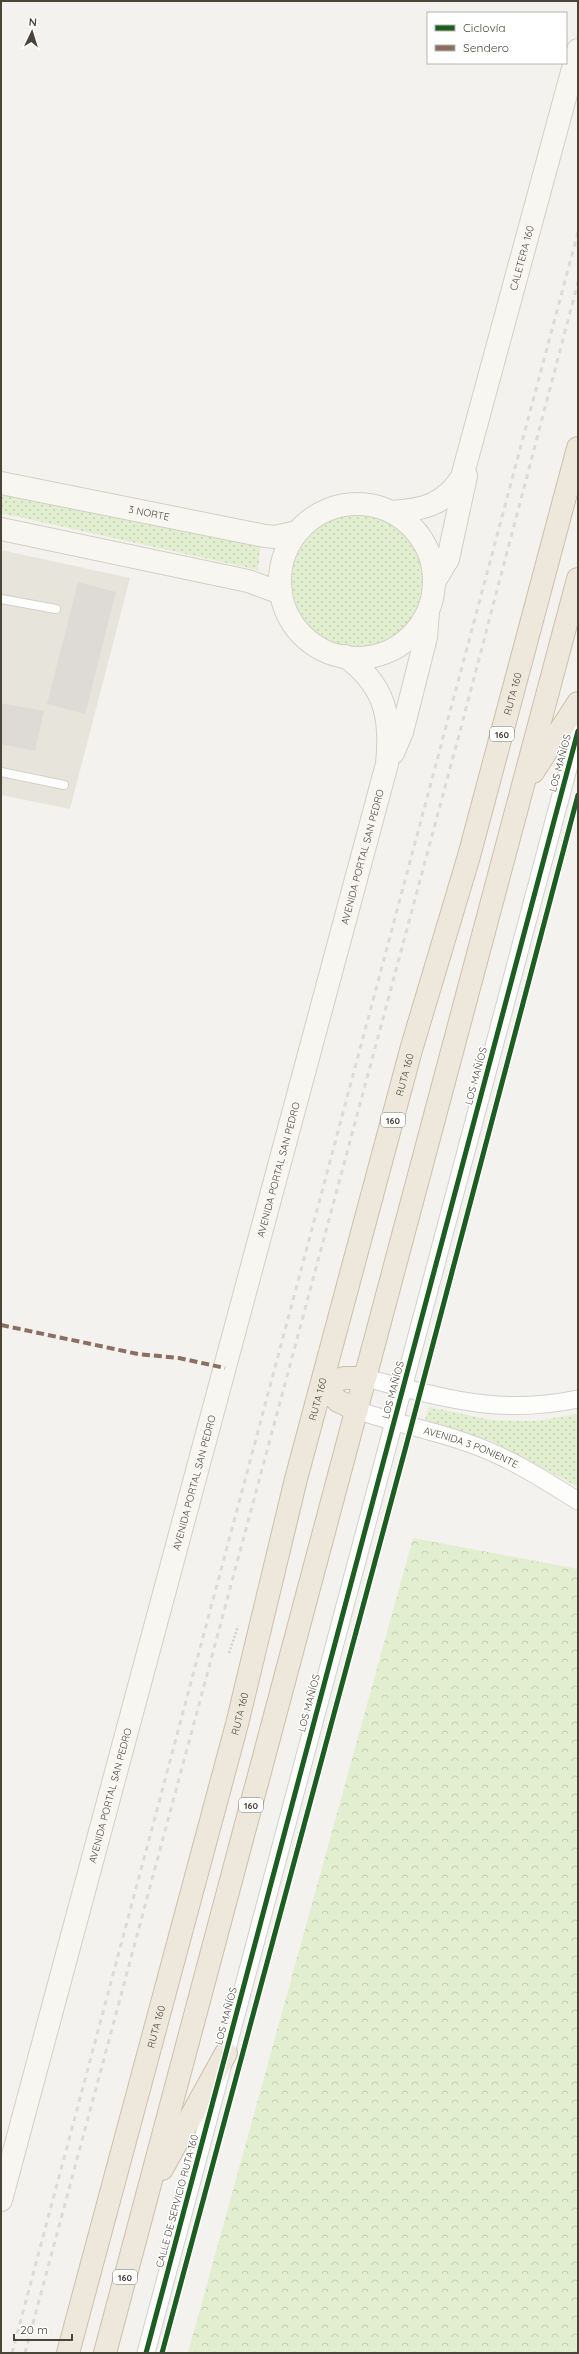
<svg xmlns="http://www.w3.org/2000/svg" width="579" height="2354" viewBox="0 0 579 2354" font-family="Quicksand,sans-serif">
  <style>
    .residential { fill: #e7e4dc }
    .grass { fill: url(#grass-dots) }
    .forest { fill: url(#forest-crowns) }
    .building { fill: #dedbd6 }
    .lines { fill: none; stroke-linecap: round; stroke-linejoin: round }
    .lane-casing { stroke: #d2d0cb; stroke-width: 10 }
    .street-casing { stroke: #d2d0cb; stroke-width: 19 }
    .secondary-casing { stroke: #d3cfc5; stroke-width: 24 }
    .highway-casing { stroke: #ccbfa9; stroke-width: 24 }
    .path { stroke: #d3d2cc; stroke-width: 2.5; stroke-dasharray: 2 2; stroke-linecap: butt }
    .lane { stroke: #fdfdfc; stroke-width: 8 }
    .street { stroke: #fdfdfc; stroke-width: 17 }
    .secondary { stroke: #f7f6f1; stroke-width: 22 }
    .highway { stroke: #ede8db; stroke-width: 22 }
    .rail { stroke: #dbdbda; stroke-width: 3; stroke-dasharray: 5 5; stroke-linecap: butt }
    .quiet { stroke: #8d6e63; stroke-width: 4; stroke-dasharray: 8 4; stroke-linecap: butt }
    .cycleway-casing { stroke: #fff; stroke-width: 8 }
    .cycleway { stroke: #1b5e20; stroke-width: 5 }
    .labels { text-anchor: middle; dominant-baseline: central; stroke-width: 3; stroke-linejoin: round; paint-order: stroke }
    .shield { fill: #fff; stroke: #817c74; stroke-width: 1 }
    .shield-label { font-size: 9px; font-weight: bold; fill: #4b4439 }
    .street-label { font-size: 10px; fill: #4b4439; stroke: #fff }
  </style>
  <defs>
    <pattern id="grass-dots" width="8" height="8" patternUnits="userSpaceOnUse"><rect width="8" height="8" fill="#e1eecf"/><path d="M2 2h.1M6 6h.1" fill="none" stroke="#c3cdb2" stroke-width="1.8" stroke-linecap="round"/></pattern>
    <pattern id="forest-crowns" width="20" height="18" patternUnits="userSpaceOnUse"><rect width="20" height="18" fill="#e1eecf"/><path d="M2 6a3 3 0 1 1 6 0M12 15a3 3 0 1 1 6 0" fill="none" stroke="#c3cdb2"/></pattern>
  </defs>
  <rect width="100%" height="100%" fill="#f4f2ee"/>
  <path class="residential" d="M1,550l129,28 -60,231 -69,-14z"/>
  <path class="grass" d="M1,490l260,52 -3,28 -257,-57z
    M292 581a66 66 0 1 1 132 0a66 66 0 1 1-132 0Z
    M429,1407l62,13 44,1 43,-7v73l-86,-46 -67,-21z"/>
  <path class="forest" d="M413,1538l165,31v784h-390z"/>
  <path class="building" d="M78,582l38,10 -31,122 -38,-10z
    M1,703l43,8 -9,40 -34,-7z"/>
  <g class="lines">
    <defs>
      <path id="lane" d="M1,599l55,10
        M1,772l63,13"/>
      <g id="street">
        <path d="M365,1378c78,19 131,38 213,21"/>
        <path id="s1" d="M357,1410c36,13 75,20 111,33 39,13 75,36 110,58"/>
        <path d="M146,2353l432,-1622"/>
      </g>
      <g id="secondary">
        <path id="s2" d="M1,483l264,53 10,1 22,-5"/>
        <circle cx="357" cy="581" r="77"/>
        <path id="s3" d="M391,512c31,-2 54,-7 71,-35l116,-427"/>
        <path d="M1,529l247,52 33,12"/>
        <path d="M434,582l14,-23 18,-83"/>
        <path d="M393,753l9,-21 24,-95 2,-25"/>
        <path id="s4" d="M1,2200l386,-1436c5,-47 -2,-79 -42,-108"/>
      </g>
      <g id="highway">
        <path d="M533,772l45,-69"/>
        <path d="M322,1385l22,-7h21"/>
        <path d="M322,1385l16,16 19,9"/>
        <path d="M162,2169l64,-116"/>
        <path id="s5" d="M68,2353l169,-629 59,-245 115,-429 58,-194 109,-408"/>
        <path d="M105,2353l473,-1774"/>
      </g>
    </defs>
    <use href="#lane" class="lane-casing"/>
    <use href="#street" class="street-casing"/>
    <use href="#secondary" class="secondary-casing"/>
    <use href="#highway" class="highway-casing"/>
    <path class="path" d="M229,1653l9,-27"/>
    <use href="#lane" class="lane"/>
    <use href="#street" class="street"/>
    <use href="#secondary" class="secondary"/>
    <use href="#highway" class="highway"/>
    <path class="rail" d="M12,2353l566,-2121
      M25,2353l434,-1618 119,-453"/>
    <path class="quiet" d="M1,1325l137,29 41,4 46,10"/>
    <defs>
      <path id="cycleway" d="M146,2353l432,-1622
        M162,2353l243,-903 173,-655"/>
    </defs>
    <use href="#cycleway" class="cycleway-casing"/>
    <use href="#cycleway" class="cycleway"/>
  </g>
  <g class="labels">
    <g class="shield">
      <rect x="490" y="727" width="24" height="14" rx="3"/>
      <rect x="381" y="1113" width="24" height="14" rx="3"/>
      <rect x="239" y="1798" width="24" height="14" rx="3"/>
      <rect x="113" y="2270" width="24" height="14" rx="3"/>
    </g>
    <g class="shield-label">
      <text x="502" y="734">160</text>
      <text x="393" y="1120">160</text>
      <text x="251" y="1805">160</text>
      <text x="125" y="2277">160</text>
    </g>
    <g class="street-label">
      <text stroke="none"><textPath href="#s3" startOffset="310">CALETERA 160</textPath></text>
      <text stroke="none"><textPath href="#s2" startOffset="151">3 NORTE</textPath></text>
      <text stroke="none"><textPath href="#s5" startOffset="1718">RUTA 160</textPath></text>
      <text transform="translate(560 763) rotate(-75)">LOS MAÑÍOS</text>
      <text stroke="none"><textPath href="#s4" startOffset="1391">AVENIDA PORTAL SAN PEDRO</textPath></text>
      <text stroke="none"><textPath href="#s5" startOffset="1322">RUTA 160</textPath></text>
      <text transform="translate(476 1076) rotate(-75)">LOS MAÑÍOS</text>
      <text stroke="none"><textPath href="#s4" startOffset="1067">AVENIDA PORTAL SAN PEDRO</textPath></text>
      <text transform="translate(393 1390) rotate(-75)">LOS MAÑÍOS</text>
      <text stroke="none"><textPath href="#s5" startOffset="986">RUTA 160</textPath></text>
      <text stroke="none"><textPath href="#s1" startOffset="120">AVENIDA 3 PONIENTE</textPath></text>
      <text stroke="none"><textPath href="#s4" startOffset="743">AVENIDA PORTAL SAN PEDRO</textPath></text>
      <text transform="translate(309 1703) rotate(-75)">LOS MAÑÍOS</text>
      <text stroke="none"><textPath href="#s5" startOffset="662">RUTA 160</textPath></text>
      <text stroke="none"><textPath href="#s4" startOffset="419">AVENIDA PORTAL SAN PEDRO</textPath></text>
      <text transform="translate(226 2016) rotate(-75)">LOS MAÑÍOS</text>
      <text stroke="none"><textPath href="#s5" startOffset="338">RUTA 160</textPath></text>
      <text transform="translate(177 2201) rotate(-75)">CALLE DE SERVICIO RUTA 160</text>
    </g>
  </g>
  <rect width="579" height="2354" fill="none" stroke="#4b4439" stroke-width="4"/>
  <rect x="427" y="12" width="140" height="52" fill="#ffffff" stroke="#b7b4b0"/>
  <rect x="435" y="25" width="20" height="6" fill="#1b5e20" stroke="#b7b4b0"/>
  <text x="463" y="32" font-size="12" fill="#4b4439">Ciclovía</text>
  <rect x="435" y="45" width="20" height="6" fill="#8d6e63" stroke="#b7b4b0"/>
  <text x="463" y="52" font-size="12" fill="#4b4439">Sendero</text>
  <g transform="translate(32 32) rotate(4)" stroke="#ffffff" stroke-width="3" paint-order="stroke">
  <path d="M0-3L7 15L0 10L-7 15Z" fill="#4b4439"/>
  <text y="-6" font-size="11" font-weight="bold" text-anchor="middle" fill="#4b4439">N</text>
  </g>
  <path d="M14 2334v6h58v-6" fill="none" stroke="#4b4439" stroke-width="2"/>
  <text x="20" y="2334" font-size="12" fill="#4b4439" stroke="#ffffff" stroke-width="3" paint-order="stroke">20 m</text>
</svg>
